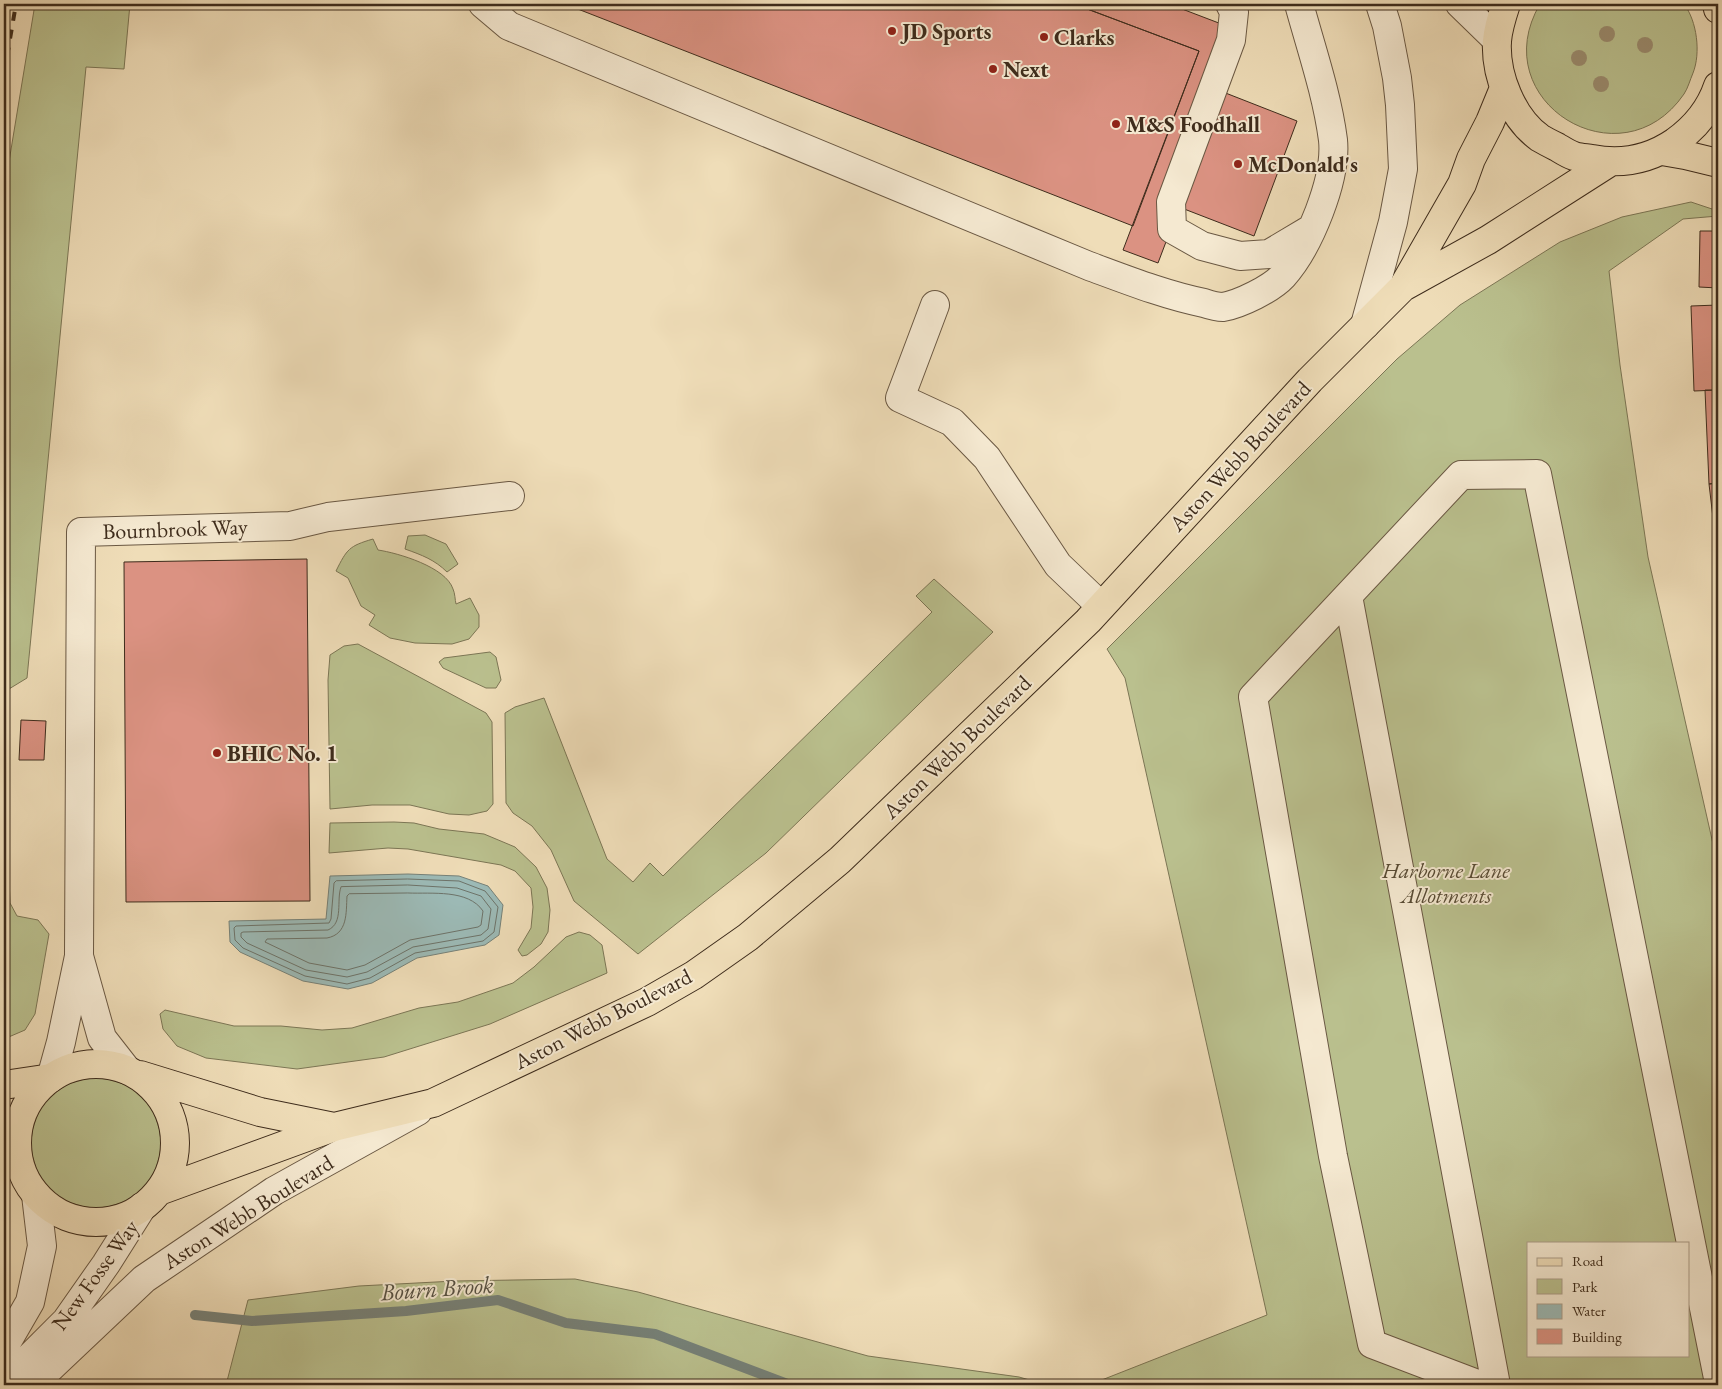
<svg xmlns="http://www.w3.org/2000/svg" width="1722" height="1389" viewBox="0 0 1722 1389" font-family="'EB Garamond',serif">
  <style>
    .green { fill: #bac08e; stroke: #7c7655; fill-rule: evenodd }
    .water { fill: #9cbab6; stroke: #768178 }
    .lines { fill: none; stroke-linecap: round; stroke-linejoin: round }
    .shore { stroke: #6d7369; stroke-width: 1 }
    .stream { stroke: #768178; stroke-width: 10 }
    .building { fill: #db9282; stroke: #3e2c1c }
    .minor-casing { stroke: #6a5843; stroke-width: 30 }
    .major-casing { stroke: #3e2c1c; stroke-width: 30 }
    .highway-casing { stroke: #3e2c1c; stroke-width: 30 }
    .minor { stroke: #f5e9d1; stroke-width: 28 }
    .major { stroke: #efddb8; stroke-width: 28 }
    .highway { stroke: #efddb8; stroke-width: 28 }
    .rail { stroke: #3e2c1c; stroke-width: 4; stroke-dasharray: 9 9; stroke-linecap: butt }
    .tree { fill: #9b8c6f }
    .poi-dot { fill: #8f2418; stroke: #f5e9d1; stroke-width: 2 }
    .labels { text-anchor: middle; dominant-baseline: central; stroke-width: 4; stroke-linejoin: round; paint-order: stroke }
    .poi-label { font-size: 22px; font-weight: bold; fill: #3e2c1c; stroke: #f5e9d1; text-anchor: start }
    .street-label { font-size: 22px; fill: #3e2c1c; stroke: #f5e9d1 }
    .park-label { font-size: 22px; font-style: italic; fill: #574a33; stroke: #f5e9d1 }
    .water-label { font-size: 24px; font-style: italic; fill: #565042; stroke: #f5e9d1 }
  </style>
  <rect width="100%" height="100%" fill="#efddb8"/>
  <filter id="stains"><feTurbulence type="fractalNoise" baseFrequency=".004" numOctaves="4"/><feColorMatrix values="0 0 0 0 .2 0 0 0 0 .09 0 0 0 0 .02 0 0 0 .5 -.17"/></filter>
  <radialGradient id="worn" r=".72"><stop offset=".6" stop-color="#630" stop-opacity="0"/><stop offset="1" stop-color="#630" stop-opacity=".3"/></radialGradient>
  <path class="green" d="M35,4h95l-6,65 -38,-2 -59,611 -23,14v-500z
    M1540,4h144c13,17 17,49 9,69 -3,7 -5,15 -9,21 -63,92 -201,7 -144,-90z
    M1691,202l27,9v5l-35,3 -74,52 11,94 28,192 70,309v519h-629l178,-70 -142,-637 -18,-29 290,-290 63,-54 100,-63 62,-25zM1528,1243h160v112h-160z
    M425,535l21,9 12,20 -11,8c-12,-12 -25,-17 -42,-23l3,-13z
    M373,539l5,11c20,3 68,17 75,39 2,4 2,11 3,15l14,-6 9,17v12l-10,12 -17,5 -37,-1 -25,-5 -21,-13 6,-10 -14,-9 -13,-28 -12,-7c11,-22 13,-25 37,-32z
    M934,579l59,53 -227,221 -128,101 -64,-53 -23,-51 -19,-24 -19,-13 -7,-10 -1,-90 10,-6 29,-9 63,161 26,23 17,-19 13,13 269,-264 -16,-16z
    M358,644l128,69 6,9 1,82 -6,7 -18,4 -20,-1 -39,-9h-38l-42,4 -2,-129 2,-25 14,-9z
    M490,652l6,5 5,23 -5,8h-10l-43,-20 -4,-6 5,-4z
    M4,752l6,151 7,13 21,4 11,14 -14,80 -10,16 -21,9z
    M394,822l20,1 25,6 45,5 31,13 21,20 11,21 3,22 -2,22 -7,12 -14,11 -5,1 -4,-6 13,-22 2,-21 -2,-19 -16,-17 -14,-6 -93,-16 -20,-1 -59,5 1,-30z
    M579,932l11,3 12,10 5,28 -117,51 -106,33 -87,12 -91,-11 -29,-12 -14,-17 -3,-15 5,-4 69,16h47l41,4 30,-2 67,-20 39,-6 55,-19 21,-16 32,-30z
    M31 1143a65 65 0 1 1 130 0a65 65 0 1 1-130 0Z
    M575,1279l63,13 230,64 151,21 28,8h-821l22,-85 111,-14 96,-5z"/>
  <path class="water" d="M408,874l51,2 29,10 15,19 -4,30 -14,10 -68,13 -45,25 -24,6 -45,-8 -63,-29 -10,-10 -1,-21 97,-2 4,-43z"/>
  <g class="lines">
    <path class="shore" d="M408,879l51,2 26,10 13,16 -4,25 -11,9 -68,12 -45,25 -23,6 -42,-8 -62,-28 -8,-8 -1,-12 2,-2 93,-3 2,-4 3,-36 2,-2z
      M408,885l49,3 24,8 10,13 -3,20 -7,6 -68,12 -46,25 -20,5 -41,-7 -59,-27 -6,-6v-4l2,-1 85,-2c16,-7 8,-30 13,-43z
      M408,893c24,1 60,-4 75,18l-2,14 -3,2 -68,13 -45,25 -18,5 -38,-7 -44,-21 2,-3 60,-1c21,-4 19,-25 20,-42l2,-2z"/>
    <path class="stream" d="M195,1315l57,6 154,-10 92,-11 68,23 89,11 135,51"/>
  </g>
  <path class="building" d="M565,4h509l125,47 -66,175z
    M1074,4h95l76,29 -87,230 -35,-13 76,-199z
    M1223,92l74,29 -43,115 -75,-29z
    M1700,231h18v57l-19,-1z
    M1718,305v85l-24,1 -3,-85z
    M1705,390h13v93l-9,1z
    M1718,483v77l-9,-76z
    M307,559l3,342 -184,1 -2,-340z
    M21,720l25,1 -2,39h-25z"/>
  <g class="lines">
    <defs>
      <path id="minor" d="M483,4l26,22 580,240c38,14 76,29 115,37 6,2 13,4 19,4 17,-3 48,-18 60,-31 26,-29 54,-97 50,-136 -6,-46 -22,-92 -34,-136
        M1230,4l4,8 -3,28 -60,162 1,27 30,17 38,10 29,-2 42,-25
        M1460,4l37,36
        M935,305l-35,93 52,24 35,36 71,107 43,41
        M1365,325l28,-103 10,-53 -3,-64 -3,-27 -10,-52 -7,-22
        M1348,596l148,789
        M79,956l2,-424 209,-6 38,-9 182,-21
        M51,1078l10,-36 18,-86 23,82 25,32
        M4,1347l26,-45 12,-56 -6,-51
        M4,1383l62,-62 40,-57 36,-57
        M32,1385l112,-106 130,-88 144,-80
        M1480,1385l-108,-41 -39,-188 -80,-459 208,-222 76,-1 181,904"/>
      <path id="major" d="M1662,151l23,4 33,8"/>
      <path id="highway" d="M1506,4c-4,12 -8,24 -9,37 -2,34 15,77 43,97 5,3 11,6 17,9 5,3 11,7 17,9 6,2 12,2 18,3 30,6 58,0 83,-17 21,-15 35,-32 43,-56
        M1717,4l1,5
        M1403,287l85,-47 122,-78
        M17 1143a79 79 0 1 1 158 0a79 79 0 1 1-158 0Z
        M140,1075l120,37 74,15
        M4,1085l47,-7
        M159,1191l175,-64 99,-24 214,-101 47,-27 54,-38 92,-77 248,-239 222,-241 93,-93 59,-103 9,-25 19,-37 14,-34"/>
    </defs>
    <use href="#minor" class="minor-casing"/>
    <use href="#major" class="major-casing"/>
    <use href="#highway" class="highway-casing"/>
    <use href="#minor" class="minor"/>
    <use href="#major" class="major"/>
    <use href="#highway" class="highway"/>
    <path class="rail" d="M4,74l12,-70"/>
  </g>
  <g class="tree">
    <circle cx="1607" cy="34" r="8"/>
    <circle cx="1645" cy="45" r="8"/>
    <circle cx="1579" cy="58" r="8"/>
    <circle cx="1601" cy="84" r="8"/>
  </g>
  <g class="poi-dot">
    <circle cx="892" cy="31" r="5"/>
    <circle cx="1044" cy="37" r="5"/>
    <circle cx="993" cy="69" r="5"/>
    <circle cx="1116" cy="124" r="5"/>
    <circle cx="1238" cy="164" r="5"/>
    <circle cx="217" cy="753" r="5"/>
  </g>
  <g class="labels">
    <g class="poi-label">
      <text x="902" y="31">JD Sports</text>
      <text x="1054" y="37">Clarks</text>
      <text x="1003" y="69">Next</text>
      <text x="1126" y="124">M&amp;S Foodhall</text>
      <text x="1248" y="164">McDonald's</text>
      <text x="227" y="753">BHIC No. 1</text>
    </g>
    <g class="street-label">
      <text transform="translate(1240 456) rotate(-47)">Aston Webb Boulevard</text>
      <text transform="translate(175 529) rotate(-2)">Bournbrook Way</text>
      <text transform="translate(957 747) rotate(-44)">Aston Webb Boulevard</text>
      <text transform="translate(603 1019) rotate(-27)">Aston Webb Boulevard</text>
      <text transform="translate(248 1212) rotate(-32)">Aston Webb Boulevard</text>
      <text transform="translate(95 1275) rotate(-54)">New Fosse Way</text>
    </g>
    <g class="park-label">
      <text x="1446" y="870">Harborne Lane<tspan x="1446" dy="25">Allotments</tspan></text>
    </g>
    <g class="water-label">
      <text transform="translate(437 1288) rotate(-4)">Bourn Brook</text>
    </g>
  </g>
  <rect width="1722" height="1389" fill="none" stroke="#efddb8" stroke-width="20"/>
  <rect x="5" y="5" width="1712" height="1379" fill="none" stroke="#3e2c1c" stroke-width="2.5"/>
  <rect x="10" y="10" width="1702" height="1369" fill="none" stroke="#3e2c1c"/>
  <rect x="1527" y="1242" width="162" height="115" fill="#f5e9d1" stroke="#ac9d89"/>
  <rect x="1537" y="1258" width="25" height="8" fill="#efddb8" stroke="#ac9d89"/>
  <text x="1572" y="1266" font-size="15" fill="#3e2c1c">Road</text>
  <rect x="1537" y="1279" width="25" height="15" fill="#bac08e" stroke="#ac9d89"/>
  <text x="1572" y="1292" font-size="15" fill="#3e2c1c">Park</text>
  <rect x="1537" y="1304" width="25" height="15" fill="#9cbab6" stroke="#ac9d89"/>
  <text x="1572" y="1316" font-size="15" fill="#3e2c1c">Water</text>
  <rect x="1537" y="1329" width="25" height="15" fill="#db9282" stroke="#ac9d89"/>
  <text x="1572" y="1342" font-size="15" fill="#3e2c1c">Building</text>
  <rect width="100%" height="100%" filter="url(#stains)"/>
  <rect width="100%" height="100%" fill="url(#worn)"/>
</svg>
